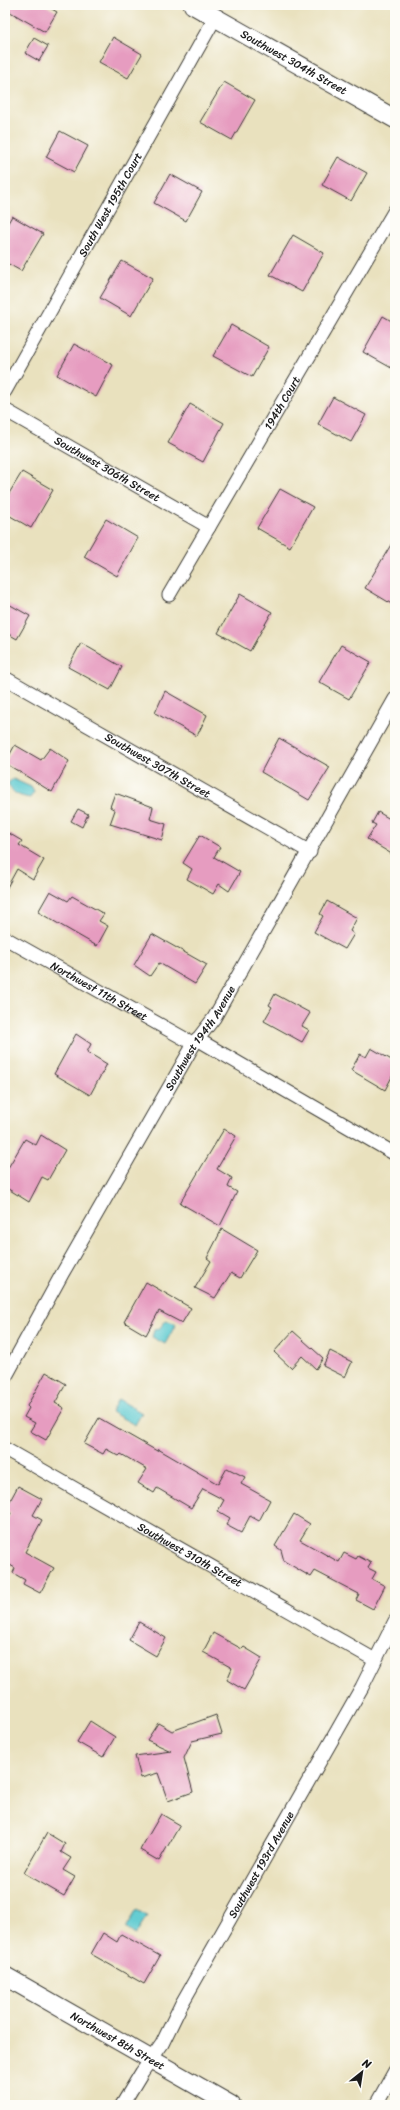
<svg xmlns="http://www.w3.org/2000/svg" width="400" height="2110" viewBox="0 0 400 2110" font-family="Sriracha,sans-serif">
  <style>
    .water { fill: #5dcad0; stroke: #3c7376 }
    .building { fill: #e69cc0 }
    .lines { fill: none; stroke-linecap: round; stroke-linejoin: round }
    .street-casing { stroke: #3b3a34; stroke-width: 15 }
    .secondary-casing { stroke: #3b3a34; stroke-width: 20 }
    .street { stroke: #fff; stroke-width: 13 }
    .secondary { stroke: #fff; stroke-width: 18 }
    .labels { text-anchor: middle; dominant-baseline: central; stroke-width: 3; stroke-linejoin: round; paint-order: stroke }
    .street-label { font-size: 11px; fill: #1c1c1c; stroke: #fdfcf7 }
  </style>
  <rect width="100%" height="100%" fill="#fdfcf7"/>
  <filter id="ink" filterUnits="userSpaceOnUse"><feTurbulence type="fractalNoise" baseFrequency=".025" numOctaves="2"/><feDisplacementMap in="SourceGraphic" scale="8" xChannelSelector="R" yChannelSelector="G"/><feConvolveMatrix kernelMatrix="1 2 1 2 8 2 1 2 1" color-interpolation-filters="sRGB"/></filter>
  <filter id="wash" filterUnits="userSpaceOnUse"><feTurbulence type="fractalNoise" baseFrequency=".012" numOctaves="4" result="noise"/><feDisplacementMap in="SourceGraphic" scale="16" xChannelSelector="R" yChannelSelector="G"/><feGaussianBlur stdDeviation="0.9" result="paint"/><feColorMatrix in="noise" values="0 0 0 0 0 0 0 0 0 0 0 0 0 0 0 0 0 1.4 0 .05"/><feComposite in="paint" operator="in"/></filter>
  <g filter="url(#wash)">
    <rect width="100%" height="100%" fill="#e9e1be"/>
    <path class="water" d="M13,779l18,8 3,5 -4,6c-11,-2 -18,-4 -22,-15z
      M166,1320l10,4 -11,20 -13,-7 2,-7 5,-1z
      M118,1399l24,14 -7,12 -24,-13z
      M137,1910l10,6 -12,19 -9,-7z"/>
    <g id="blocks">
      <path class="building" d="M5,5h40l12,7 -12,20 -40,-23z
        M113,37l29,17 -14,24 -29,-16z
        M34,38l14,8 -9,15 -14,-8z
        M224,82l31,18 -23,40 -32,-18z
        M60,131l28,15 -14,26 -28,-15z
        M338,157l29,16 -16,28 -29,-16z
        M170,174l32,18 -16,29 -32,-18z
        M12,216l31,18 -22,37 -16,-9v-34z
        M293,235l31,18 -22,39 -32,-17z
        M122,261l31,17 -22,38 -31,-18z
        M383,316l12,7v47l-32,-18z
        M231,325l38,22 -17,30 -39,-21z
        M74,344l39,21 -17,32 -39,-22z
        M333,397l33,18 -15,27 -33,-18z
        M190,404l34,19 -21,39 -35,-19z
        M22,472l31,18 -22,38 -26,-15v-13z
        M280,489l33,18 -23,40 -33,-19z
        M106,519l32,19 -21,38 -33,-19z
        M395,538v68l-30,-18z
        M240,594l32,18 -22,39 -32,-18z
        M5,602l25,14 -13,23 -12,-7z
        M81,643l41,24 -12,23 -42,-23z
        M341,645l30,17 -22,37 -30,-17z
        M165,691l42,24 -10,21 -42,-23z
        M279,738l51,29 -21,33 -48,-28z
        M15,745l26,15 9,-12 19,13 -17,31 -47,-29z
        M115,793l38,14 -3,12 16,5 -4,16 -52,-16 5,-14 -5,-3z
        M78,809l10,5 -6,13 -11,-6z
        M378,812l17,10v34l-28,-17 9,-14 -4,-2z
        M5,831l17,10 -3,4 25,15 -11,19 -16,-10 -12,22z
        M200,835l20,12 -6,10 26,15 -11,19 -10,-7 -6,10 -26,-15 5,-10 -9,-6z
        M50,891l18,10 4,-5 32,18 -5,7 9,5 -11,20 -59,-34z
        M327,901l30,17 -7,13 4,3 -9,15 -31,-17 9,-16 -3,-2z
        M152,934l55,31 -12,19 -36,-21 -9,13 -16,-11z
        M275,994l35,19 -8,13 7,4 -7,12 -38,-21 8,-14 -3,-2z
        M76,1034l15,10 -4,8 20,12 -17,31 -36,-21z
        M371,1048l24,14v9l-10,19 -34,-20 9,-16 6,3z
        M224,1129l12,7 -19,33 15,9 -4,9 9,5 -17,34 -40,-23z
        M41,1135l24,15 -17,30 -6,-3 -13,25 -24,-15v-14l20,-34 11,6z
        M222,1229l35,21 -17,28 -9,-5 -16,25 -20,-10 16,-27 -4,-3z
        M146,1282l45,26 -9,15 -23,-12 -13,24 -22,-13z
        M293,1331l30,27 -7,11 -14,-13 -11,12 -17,-16z
        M330,1351l22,11 -7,15 -22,-11z
        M46,1372l20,12 -11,19 9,5 -18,32 -16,-9 5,-8 -11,-6 5,-9 -2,-2z
        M99,1418l58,33 1,-2 60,35 9,-16 18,9 -4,7 29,16 -11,21 -9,-5 -9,17 -15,-8 4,-7 -12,-7 6,-11 -21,-11 -12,19 -34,-20 -3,5 -16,-10 9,-14 -26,-15 -2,2 -13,-7 -3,5 -19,-10z
        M18,1486l24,13 -9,16 9,5 -17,32 29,16 -14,25 -17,-9 2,-4 -12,-7 2,-5 -10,-6v-39l6,-10 -6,-3z
        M294,1514l16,10 -10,16 39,22 5,-9 12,6 2,-3 13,7 -3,5 8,4 -4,7 13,7 -12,23 -17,-9 3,-6 -44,-23 -4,6 -27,-16 -3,-11 -6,-4z
        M139,1622l27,16 -10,18 -27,-16z
        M213,1633l29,16 2,-2 18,11 -18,32 -17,-10 5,-12 -29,-16z
        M216,1715l6,19 -30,7 -8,17 9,34 -25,9 -10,-28 -17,5 -6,-22 36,-5 -24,-11 11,-17 14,8z
        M90,1721l25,16 -12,20 -26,-15z
        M161,1814l19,11 -21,36 -19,-11z
        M47,1833l18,11 -4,8 10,6 -8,12 12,7 -11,19 -40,-23z
        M103,1933l14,9 4,-8 39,22 -16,28 -53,-30z"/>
    </g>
  </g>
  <g filter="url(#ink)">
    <use href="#blocks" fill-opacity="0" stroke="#3b3a34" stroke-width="1"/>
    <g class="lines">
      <defs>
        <g id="street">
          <path id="s1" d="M5,391l210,-373"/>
          <path id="s2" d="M5,410l204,117"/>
          <path id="s3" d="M169,595l226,-385"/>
          <path id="s4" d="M5,678l305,174"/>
          <path id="s5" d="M5,938l189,106"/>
          <path d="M197,1039l198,115"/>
          <path id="s6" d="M5,1378l57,-104 132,-230 20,-26 181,-319"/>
          <path id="s7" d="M5,1449l370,211"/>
          <path id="s8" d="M122,2105l20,-33 20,-28 19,-39 181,-318 33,-66"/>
          <path d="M376,2105l19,-34"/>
        </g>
        <g id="secondary">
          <path id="s9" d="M193,5l202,114"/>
          <path id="s10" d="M5,1976l226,129"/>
        </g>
      </defs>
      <use href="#street" class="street-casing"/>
      <use href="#secondary" class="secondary-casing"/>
      <use href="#street" class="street"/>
      <use href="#secondary" class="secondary"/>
    </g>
  </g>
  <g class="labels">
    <g class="street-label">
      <text stroke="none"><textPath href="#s9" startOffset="116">Southwest 304th Street</textPath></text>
      <text stroke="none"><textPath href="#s1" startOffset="214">South West 195th Court</textPath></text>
      <text stroke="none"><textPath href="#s3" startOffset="223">194th Court</textPath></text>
      <text stroke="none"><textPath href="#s2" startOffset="118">Southwest 306th Street</textPath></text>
      <text stroke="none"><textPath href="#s4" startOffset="176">Southwest 307th Street</textPath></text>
      <text stroke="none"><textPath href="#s5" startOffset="108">Northwest 11th Street</textPath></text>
      <text stroke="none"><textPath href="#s6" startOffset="392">Southwest 194th Avenue</textPath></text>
      <text stroke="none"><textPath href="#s7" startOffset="213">Southwest 310th Street</textPath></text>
      <text stroke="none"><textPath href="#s8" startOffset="278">Southwest 193rd Avenue</textPath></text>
      <text stroke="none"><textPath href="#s10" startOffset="130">Northwest 8th Street</textPath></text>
    </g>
  </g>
  <rect width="400" height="2110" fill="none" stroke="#fdfcf7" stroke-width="20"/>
  <g transform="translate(362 2072) rotate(30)" stroke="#fdfcf7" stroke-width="3" paint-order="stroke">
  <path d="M0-3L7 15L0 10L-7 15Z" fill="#1c1c1c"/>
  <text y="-6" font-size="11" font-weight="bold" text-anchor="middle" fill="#1c1c1c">N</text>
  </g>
</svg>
